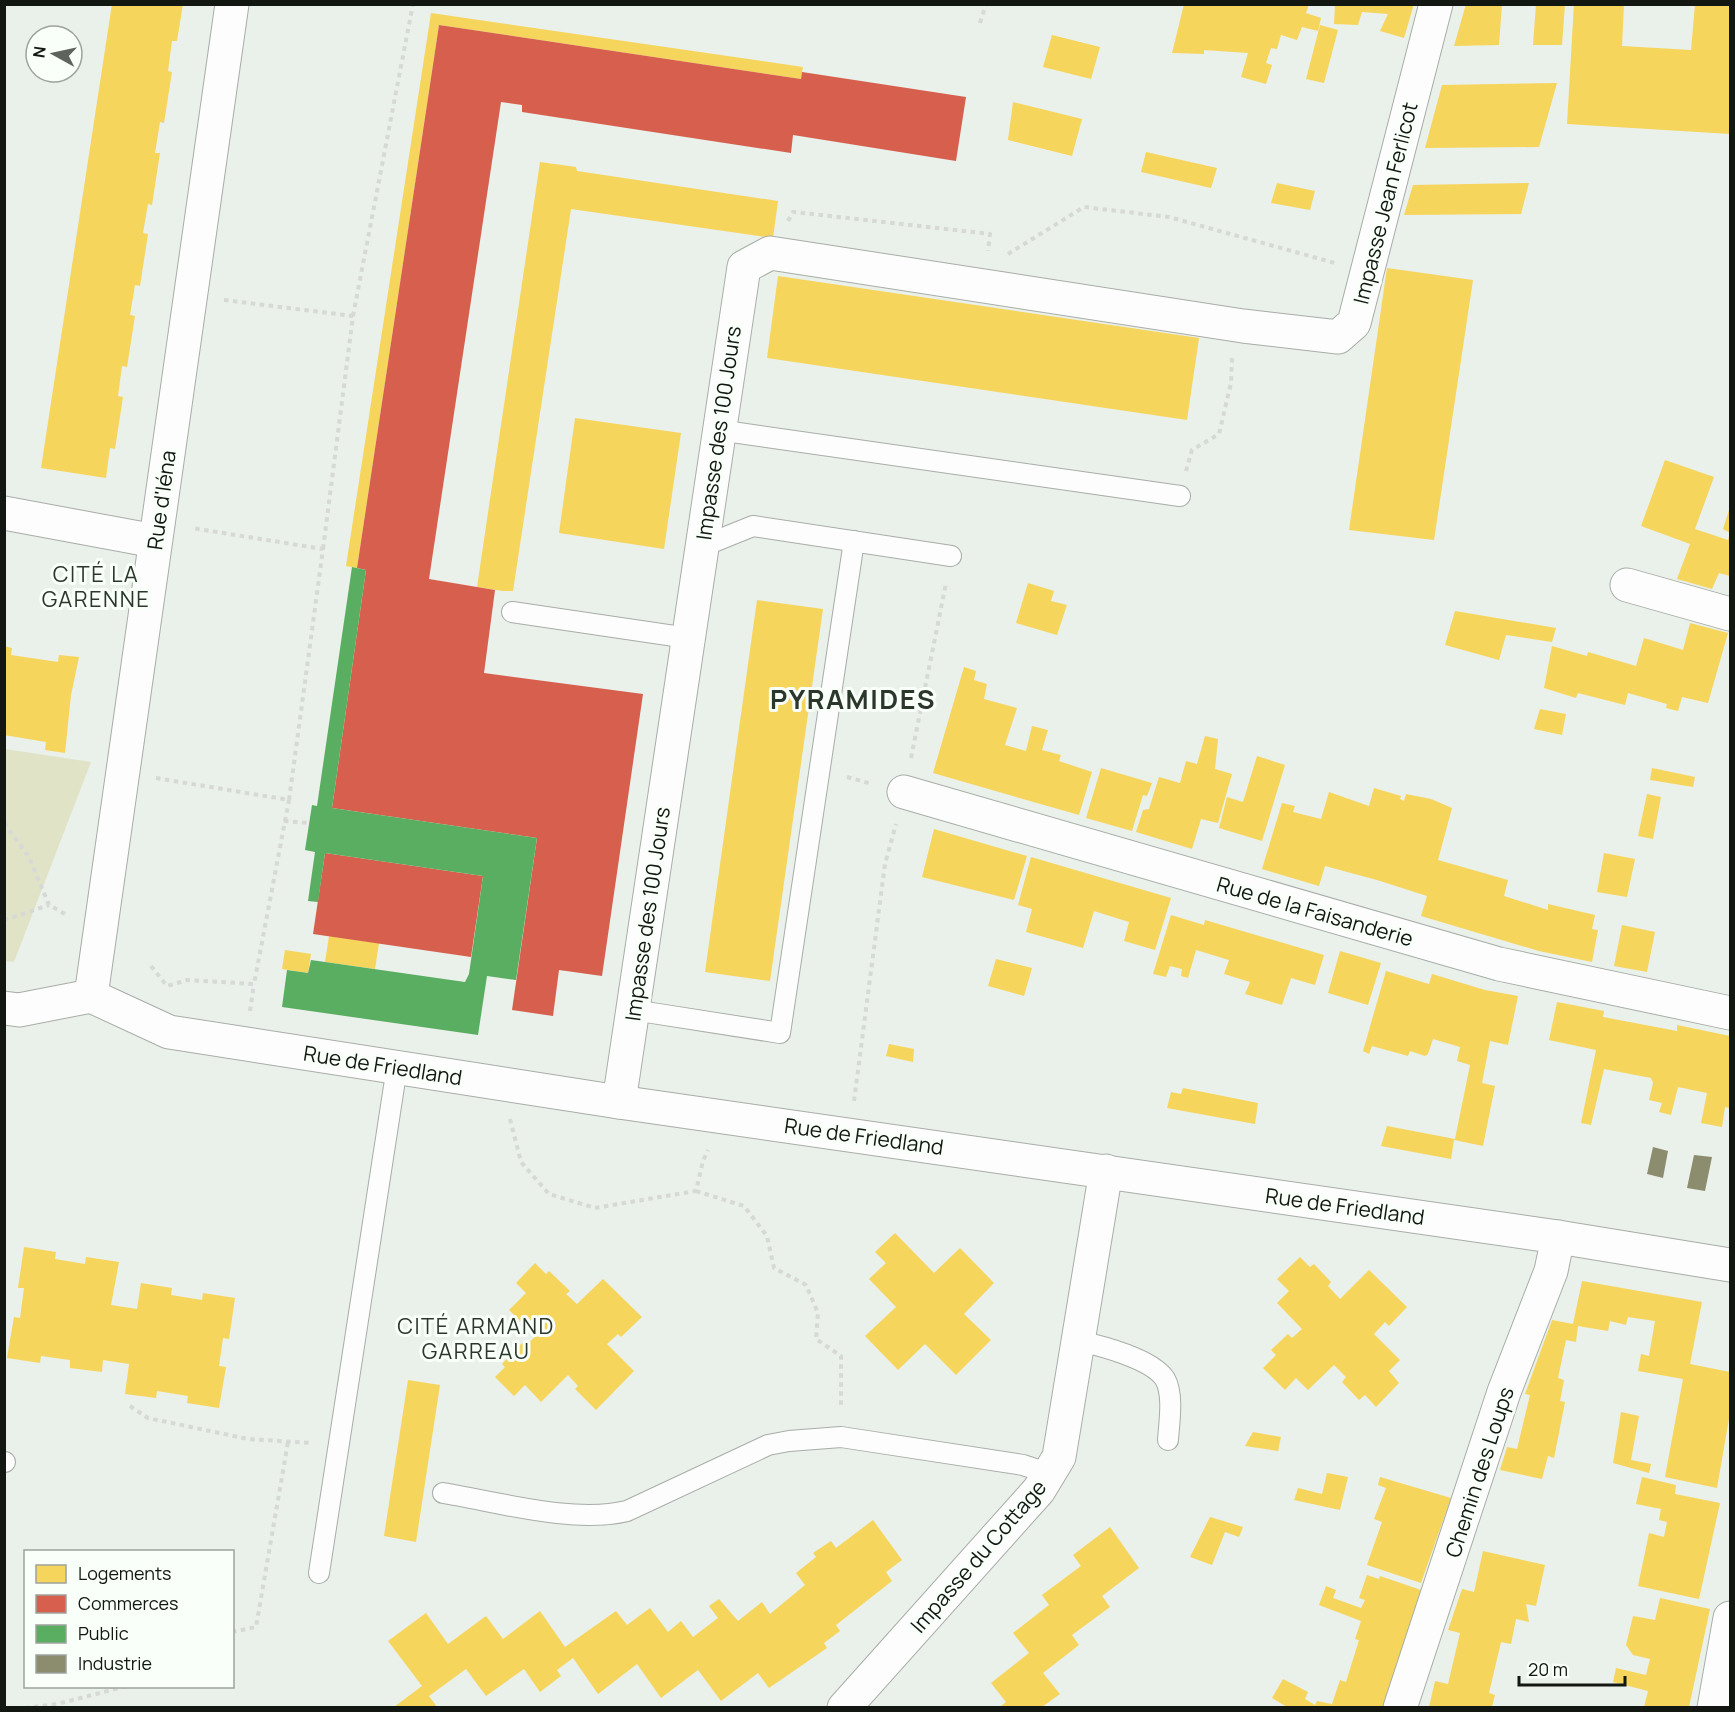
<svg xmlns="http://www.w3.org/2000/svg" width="1735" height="1712" viewBox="0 0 1735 1712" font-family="Manrope,sans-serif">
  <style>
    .green { fill: #e1e3c7 }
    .homes { fill: #f6d55c }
    .shops { fill: #d6604d }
    .public { fill: #5aae61 }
    .industry { fill: #8c8c6e }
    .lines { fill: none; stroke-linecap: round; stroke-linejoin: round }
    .service-casing { stroke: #a8ada8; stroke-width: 22 }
    .minor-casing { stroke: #a8ada8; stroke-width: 35 }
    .tertiary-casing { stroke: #a8ada8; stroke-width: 35 }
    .path { stroke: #d6d9d6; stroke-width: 4; stroke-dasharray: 4.5 4.5; stroke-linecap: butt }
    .service { stroke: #fcfdfc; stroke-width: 20 }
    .minor { stroke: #fcfdfc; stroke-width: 33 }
    .tertiary { stroke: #fcfdfc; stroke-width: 33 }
    .labels { text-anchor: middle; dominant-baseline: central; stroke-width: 6; stroke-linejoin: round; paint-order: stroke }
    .street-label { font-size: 21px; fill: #121712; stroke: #f9fff9 }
    .neighbourhood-label { font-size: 22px; letter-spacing: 1.5px; fill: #2c372c; stroke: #f9fff9 }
    .district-label { font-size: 27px; font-weight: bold; letter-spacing: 1.5px; fill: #2c372c; stroke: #f9fff9 }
  </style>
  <rect width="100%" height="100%" fill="#eaf0ea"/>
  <path class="green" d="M5,749l86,13 -77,200 -10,-1z"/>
  <path class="homes" d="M112,4h71l-6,37h-5l-4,30 4,1 -8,51 -4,-1 -5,31h5l-8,52 -4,-1 -5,29 5,1 -8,52 -5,-1 -5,30 5,1 -8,51 -5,-1 -4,30 5,1 -8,52 -5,-1 -4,30 -65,-10z
    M1184,4h125l-3,9 15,5 -3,13 -16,-4 -5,13 -16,-5 -4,14 -6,-1 -5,15 6,2 -6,19 -25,-7 7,-24 -44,-3v4l-32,-1z
    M1335,4h79l-10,34 -24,-7 8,-17 -26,-2 -4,13 -24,-1z
    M1466,4h36l-3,41 -45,1z
    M1536,4h29l-3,41h-29z
    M1574,4h50l-2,42 69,4 4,-46h35v130l-163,-10z
    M431,13l372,54 -1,5 -1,7 -362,-54 -82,543 -11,-2z
    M1320,25l18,5 -14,53 -18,-4z
    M1052,35l48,12 -9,32 -48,-12z
    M1557,83l-18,64 -114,1 17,-63z
    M1013,102l69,17 -10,37 -64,-16z
    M1146,152l71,16 -6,20 -70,-16z
    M540,162l36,5 1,4 201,30 -5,37 -202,-29 -58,382h-10l-26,-4z
    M1277,183l38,8 -5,19 -39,-7z
    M1529,183l-8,31 -117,1 9,-30z
    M1387,268l86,12 -39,260 -85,-10z
    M778,276l421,62 -12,82 -420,-62z
    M575,418l106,15 -17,116 -105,-16z
    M1665,460l49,17 -19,52 33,11 2,-7v43l-11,-3 -7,16 -35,-10 13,-35 -49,-18z
    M1730,507v26l-7,-4z
    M1028,583l26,8 -3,10 16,4 -10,30 -41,-12z
    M757,600l66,9 -53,372 -65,-9z
    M1455,611l101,17 -4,14 -46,-7 -7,25 -54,-15z
    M1690,623l38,10 -20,70 -26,-6 -4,14 -12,-3 1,-4 -39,-11 -3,12 -47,-12 -2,5 -32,-10 8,-42 35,10 1,-4 48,14 8,-28 39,12z
    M4,646l8,2 -1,7 47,7 1,-7 20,2 -8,38 -6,58 -20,-3 1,-8 -42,-7z
    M964,667l12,4 -2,9 13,4 -3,15 33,9 -12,37 21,6 6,-25 16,4 -6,20 19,5 -2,6 33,11 -13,43 -146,-42z
    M1540,709l26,5 -4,21 -28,-6z
    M1205,736l13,3 -3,30 17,5 -14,49 -17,-4 -9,30 -56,-17 7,-22 6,-1 10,-32 21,6 6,-22 11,3z
    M1257,756l28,9 -23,76 -43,-13 8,-31 16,5z
    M1101,768l51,15 -5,13 -4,-1 -11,36 -46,-13z
    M1652,768l43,9 -2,10 -43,-7z
    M1374,788l27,8 -1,3 4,2 2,-7 25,5 21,9 -14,52 70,20 -4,16 44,14v-6l47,11 -3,14 6,1 -6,32 -53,-11 -118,-35 6,-20 -50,-16 -52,-14 -6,20 -57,-17 20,-66 13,3 -2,6 28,7 8,-27 40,14z
    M1647,794l14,3 -8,42 -15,-3z
    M934,829l93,27 -13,44 -92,-23z
    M1604,853l31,6 -8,38 -30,-5z
    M1031,857l140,41 -16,52 -31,-9 5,-19 -35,-11 -11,37 -57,-16 6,-23 -14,-4z
    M1171,915l33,10 1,-5 119,35 -9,30 -24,-7 -9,27 -37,-11 5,-12 -26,-8 5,-14 -33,-10 -8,28 -7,-2 1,-7 -12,-3 -4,11 -13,-3z
    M1622,925l33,7 -8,40 -33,-6z
    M329,936l50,7 -4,26 -50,-7z
    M285,950l26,4 -3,19 -26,-4z
    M1340,951l41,12 -13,42 -40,-12z
    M996,959l36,9 -8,28 -36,-10z
    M1386,971l43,13 3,-10 53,16 33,6 -10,49 -18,-4 -8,42 13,3 -12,60 -29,-6 -3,19 -70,-13 6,-20 68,13 15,-74 -13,-4 3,-14 -27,-8 -5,15 -3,2 -15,-5 -2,5 -36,-10 -3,8 -6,-3z
    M1557,1002l47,9 -1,6 74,14v-6l53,11v72l-5,-1 -3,20 -21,-4 6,-30 -29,-6 -7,28 -12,-3 3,-9 -13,-3 4,-17 -2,-5 -47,-9 -13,56 -10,-2 15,-73 -47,-10z
    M889,1044l25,5 -1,13 -27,-6z
    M1183,1088l75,15 -3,21 -88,-16 4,-16 10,2z
    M895,1233l39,40 26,-25 34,35 -30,31 27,26 -35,35 -31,-31 -27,26 -33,-34 31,-29 -27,-28 17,-16 -11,-11z
    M24,1247l32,5 -1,7 30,5 1,-7 33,5 -8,43 26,4 4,-26 31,5 -1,7 31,5 1,-7 32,5 -6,41 -6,-1 -4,28 7,1 -7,41 -32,-5 1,-7 -31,-5 -1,7 -31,-4 4,-30 -26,-4 -1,12 -32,-4v-8l-29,-4 -1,7 -33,-5 7,-41 6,1 4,-30h-6z
    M1300,1257l10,10 4,-3 17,18 -3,4 12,13 29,-29 38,37 -18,19 -4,-4 -11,12 26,26 -11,11 10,12 -23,24 -11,-12 -6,5 -17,-18 4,-5 -12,-12 -26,25 -12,-12 -11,12 -22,-22 13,-13 -5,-5 17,-16 4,4 10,-9 -25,-26 12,-12 -12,-12z
    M535,1263l11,11 3,-3 21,20 -4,3 11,10 26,-25 39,38 -21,20 -3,-3 -11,10 27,27 -38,39 -21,-21 3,-3 -10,-11 -27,27 -16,-17 -11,11 -19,-19 10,-10 -3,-3 20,-21 3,3 11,-10 -27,-26 17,-17 -10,-10z
    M1582,1281l120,21 -12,62 40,8v41l-13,75 -52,-11 18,-98 -45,-8 3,-17 8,2 6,-35 -27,-4 -2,8 -16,-4 -2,10 -30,-5 -2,16 -10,-2 -8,38 6,2 -4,21 5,1 -11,56 -6,-2 -6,23 -42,-9 7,-23 10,2 13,-54 -5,-1 27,-74 21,4z
    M408,1380l32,5 -24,157 -32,-6z
    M1621,1412l18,4 -8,44 20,4 -2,9 -36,-10z
    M1253,1432l28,5 -3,14 -33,-5z
    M1327,1473l21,4 -8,33 -46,-10 4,-12 24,6z
    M1380,1477l71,21 -30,85 -54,-18 15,-43 -8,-3 12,-31 -8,-3z
    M1642,1477l34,8 -1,9 45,9 -21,96 -61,-13 11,-53 15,4 3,-15 -8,-2 2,-11 -25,-5z
    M1210,1517l33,10 -4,10 -14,-5 -13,33 -22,-8z
    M873,1520l29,40 -16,12 6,9 -56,44 4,6 -16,12 3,5 -58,40 -11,-15 -37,28 -23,-31 -37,28 -24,-34 -39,30 -25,-36 -16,12 4,6 -21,16 -16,-23 -38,27 -20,-27 -37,27 8,11h-43l28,-21 -34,-45 38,-28 22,31 38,-28 17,23 37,-28 25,36 51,-36 11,14 23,-17 18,24 13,-11 12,16 25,-19 -9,-12 10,-7 19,22 24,-19 8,12 35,-29 -9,-12 20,-16 -3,-4 18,-12 5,7z
    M1110,1527l29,41 -37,28 8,11 -38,28 7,10 -36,28 17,21 -18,13h-42l6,-5 -15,-19 38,-30 -16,-20 36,-28 -7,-10 39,-29 -8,-11z
    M1483,1551l62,14 -9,41 -10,-2 3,18 -13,-3 -5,25 -10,-2 -12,51 6,2 -3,12h-63l6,-26 13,3 12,-51 -12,-3 14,-41 12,3z
    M1367,1575l12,4 1,-3 44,15 -41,116h-96l-15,-9 11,-19 25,13 -3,7 10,6 2,-4 15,3 8,-24 6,2 13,-42 -4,-1 6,-18 -42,-16 7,-19 10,4 -3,8 28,10 4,-8 -6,-2z
    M1660,1598l50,11 -21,98h-45l4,-16 -35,-9 3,-14 30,7 4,-16 -17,-4 -7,-10 7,-29 22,4z"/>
  <path class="shops" d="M439,25l362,54 1,-7 164,25 -10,64 -163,-26 -2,18 -269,-41v-7l-21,-3 -72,477 66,11 -11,83 159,21 -41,282 -43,-6 -6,46 -41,-6 25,-172 -205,-30 34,-238 -9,-2z
    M325,853l158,23 -12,81 -158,-23z"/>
  <path class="public" d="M352,567l14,3 -34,238 205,30 -21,142 -29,-4 -9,59 -196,-28 5,-37 21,3 3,-13 154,22 4,-8 14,-98 -158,-23 -7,49 -10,-1 7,-49 -10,-2 7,-45 5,1z"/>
  <path class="industry" d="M1653,1147l15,4 -5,27 -16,-4z
    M1694,1155l18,2 -7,34 -18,-3z"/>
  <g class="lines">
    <defs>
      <path id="service" d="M718,430l462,66
        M701,547l52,-21 198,30
        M512,612l176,26
        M633,1010l147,23 74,-492
        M1079,1341c23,5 73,18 86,38 9,16 4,44 3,61
        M4,1462h1
        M443,1493c55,9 131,31 184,18l141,-66 21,-4 52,-4 182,28 27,9
        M319,1573l78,-506"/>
      <path id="minor" d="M4,513l151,28
        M1627,585l103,29
        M904,792l595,172 231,49
        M91,996l141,-992
        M619,1102l125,-835 26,-14 473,73 95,11 16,-14 82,-319
        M844,1708l195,-218 20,-33 47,-286
        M1400,1708l104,-316 47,-121 7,-34
        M1714,1708l16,-90"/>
      <path id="tertiary" d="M4,1008l15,2 72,-14 78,36 450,70 939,135 172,28"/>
    </defs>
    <use href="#service" class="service-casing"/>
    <use href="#minor" class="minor-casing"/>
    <use href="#tertiary" class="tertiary-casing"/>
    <path class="path" d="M980,23l6,-19
      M788,221l5,-9 197,22 -2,17
      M1008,254l76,-47 85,10 166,46
      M224,300l129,16 -30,233
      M353,316l60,-312
      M1186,471l6,-21 27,-16 12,-51 1,-25
      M911,758l35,-175
      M847,777l25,7
      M156,778l133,22 34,-251 -131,-21
      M284,821l26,2
      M4,823l25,34 20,48 18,10
      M4,920l45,-15
      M151,966l16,20 20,-6 67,4 35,-184
      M250,1011l4,-27
      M854,1101l31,-237 11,-40
      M510,1119l11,43 28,32 46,14 101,-17 7,-30 5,-11
      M696,1191l48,15 23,30 7,32 32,17 12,28 -2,26 25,17v53
      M130,1406l18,12 100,21 63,4
      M232,1632l24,-5 32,-185
      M25,1708l32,-4 70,-18"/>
    <use href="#service" class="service"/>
    <use href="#minor" class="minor"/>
    <use href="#tertiary" class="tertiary"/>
  </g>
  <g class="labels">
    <g class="street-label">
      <text transform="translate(1385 203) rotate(-76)">Impasse Jean Ferlicot</text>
      <text transform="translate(718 433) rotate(-82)">Impasse des 100 Jours</text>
      <text transform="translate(161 500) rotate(-82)">Rue d'Iéna</text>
      <text transform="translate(1315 911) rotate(16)">Rue de la Faisanderie</text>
      <text transform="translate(647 914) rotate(-82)">Impasse des 100 Jours</text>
      <text transform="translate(383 1065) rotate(9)">Rue de Friedland</text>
      <text transform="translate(864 1136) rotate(8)">Rue de Friedland</text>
      <text transform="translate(1345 1206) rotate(8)">Rue de Friedland</text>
      <text transform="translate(1479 1472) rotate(-72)">Chemin des Loups</text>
      <text transform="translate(978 1556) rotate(-49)">Impasse du Cottage</text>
    </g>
    <g class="neighbourhood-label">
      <text x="96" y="574">CITÉ LA<tspan x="96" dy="25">GARENNE</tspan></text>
      <text x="476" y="1326">CITÉ ARMAND<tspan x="476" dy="25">GARREAU</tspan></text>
    </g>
    <g class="district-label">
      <text x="853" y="698">PYRAMIDES</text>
    </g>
  </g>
  <rect width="1735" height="1712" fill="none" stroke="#121712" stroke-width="12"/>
  <rect x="24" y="1550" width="210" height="138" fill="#f9fff9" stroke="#9da29d" stroke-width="1.5"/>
  <rect x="36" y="1565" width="30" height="18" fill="#f6d55c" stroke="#9da29d" stroke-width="1.5"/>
  <text x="78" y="1580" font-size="18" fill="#121712">Logements</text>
  <rect x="36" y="1595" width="30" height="18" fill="#d6604d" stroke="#9da29d" stroke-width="1.5"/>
  <text x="78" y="1610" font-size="18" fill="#121712">Commerces</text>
  <rect x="36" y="1625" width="30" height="18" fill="#5aae61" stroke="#9da29d" stroke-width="1.5"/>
  <text x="78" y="1640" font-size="18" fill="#121712">Public</text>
  <rect x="36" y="1655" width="30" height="18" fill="#8c8c6e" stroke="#9da29d" stroke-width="1.5"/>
  <text x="78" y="1670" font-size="18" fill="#121712">Industrie</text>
  <g transform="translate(54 54) rotate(278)"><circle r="28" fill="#f9fff9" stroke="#9da29d" stroke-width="1.5"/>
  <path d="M0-4.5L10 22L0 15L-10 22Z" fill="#5e635e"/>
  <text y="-9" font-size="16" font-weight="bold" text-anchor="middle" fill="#121712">N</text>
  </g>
  <path d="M1519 1676v9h106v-9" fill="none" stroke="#121712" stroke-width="3"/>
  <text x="1528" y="1676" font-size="18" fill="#121712" stroke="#f9fff9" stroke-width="4.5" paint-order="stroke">20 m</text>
</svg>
